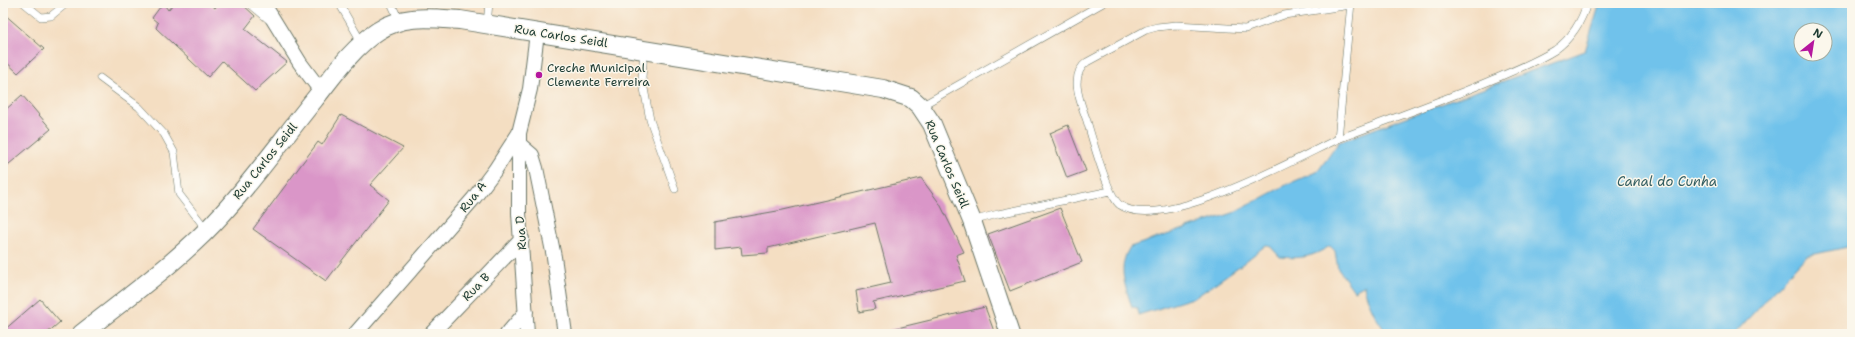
<svg xmlns="http://www.w3.org/2000/svg" width="1855" height="337" viewBox="0 0 1855 337" font-family="'Shantell Sans',sans-serif">
  <style>
    .water { fill: #6fc2eb; stroke: #478090; fill-rule: evenodd }
    .building { fill: #da96c8 }
    .lines { fill: none; stroke-linecap: round; stroke-linejoin: round }
    .service-casing { stroke: #6a7566; stroke-width: 8 }
    .minor-casing { stroke: #6a7566; stroke-width: 16 }
    .tertiary-casing { stroke: #6a7566; stroke-width: 20 }
    .service { stroke: #fff; stroke-width: 7 }
    .minor { stroke: #fff; stroke-width: 14 }
    .tertiary { stroke: #fff; stroke-width: 18 }
    .poi-dot { fill: #b5179e; stroke: #fbf7ec; stroke-width: 1.5 }
    .labels { text-anchor: middle; dominant-baseline: central; stroke-width: 3; stroke-linejoin: round; paint-order: stroke }
    .street-label { font-size: 12px; fill: #1f3d34; stroke: #fbf7ec }
    .poi-label { font-size: 12px; fill: #1f3d34; stroke: #fbf7ec; text-anchor: start }
    .water-label { font-size: 13px; font-style: italic; fill: #335e62; stroke: #fbf7ec }
  </style>
  <rect width="100%" height="100%" fill="#fbf7ec"/>
  <filter id="ink" filterUnits="userSpaceOnUse"><feTurbulence type="fractalNoise" baseFrequency=".025" numOctaves="2"/><feDisplacementMap in="SourceGraphic" scale="8" xChannelSelector="R" yChannelSelector="G"/><feConvolveMatrix kernelMatrix="1 2 1 2 8 2 1 2 1" color-interpolation-filters="sRGB"/></filter>
  <filter id="wash" filterUnits="userSpaceOnUse"><feTurbulence type="fractalNoise" baseFrequency=".012" numOctaves="4" result="noise"/><feDisplacementMap in="SourceGraphic" scale="16" xChannelSelector="R" yChannelSelector="G"/><feGaussianBlur stdDeviation="0.9" result="paint"/><feColorMatrix in="noise" values="0 0 0 0 0 0 0 0 0 0 0 0 0 0 0 0 0 1.4 0 .05"/><feComposite in="paint" operator="in"/></filter>
  <g filter="url(#wash)">
    <rect width="100%" height="100%" fill="#f4dec2"/>
    <path class="water" d="M1600,3h252v243l-46,10 -72,78h-346c-12,-14 -19,-29 -24,-47l1,-2 -11,6 -16,-22 -3,-18 -5,-5c-18,11 -28,13 -50,11l-11,-12h-3l-25,20 -45,32 -58,18v-7l-6,-1c-7,-21 -15,-40 -2,-60l103,-34 53,-28 32,-14 21,-29 246,-91zM1801,30h24v24h-24z"/>
    <g id="blocks">
      <path class="building" d="M163,3l5,7 6,-7h35l6,5 4,-5h22l14,13 -10,13 42,33 -32,29 -33,-30 -14,16 -52,-49 2,-5 -6,-5z
        M3,13l41,36 -26,24 -15,-14z
        M22,95l29,34 -48,40v-57z
        M341,115l62,33 -33,37 19,15 -63,81 -73,-52 65,-87 4,3z
        M1068,125l18,46 -19,7 -17,-45z
        M921,178l19,26 24,48 -8,3 9,26 -92,21 2,7 -16,3 -3,-21 35,-8 -16,-60 -107,25v5l-26,2 -1,-8 -26,3v-28l68,-12z
        M1060,208l22,54 -72,29 -22,-57z
        M40,299l20,23 -14,12h-43v-3z
        M985,307l10,27h-106v-4z"/>
    </g>
  </g>
  <g filter="url(#ink)">
    <use href="#blocks" fill-opacity="0" stroke="#6a7566" stroke-width="1"/>
    <g class="lines">
      <defs>
        <path id="service" d="M24,3l17,14 10,-1 16,-13
          M249,3l19,16
          M339,3l23,40
          M391,3l8,17
          M1351,3l-13,136c52,-20 105,-38 156,-60 21,-9 42,-17 61,-29 16,-11 27,-29 32,-47
          M487,24l2,-21
          M644,50l-2,28 8,42 25,69
          M100,78l39,29 25,27 10,18 5,42 27,35
          M921,106l182,-103
          M1338,139c-41,19 -177,95 -218,66 -12,-8 -28,-67 -33,-84 -6,-17 -19,-46 0,-59l59,-32 11,-3 19,-2 69,4 39,-14 67,-10
          M972,221l26,-7 112,-23"/>
        <path id="minor" d="M263,3l37,60 21,28
          M519,133v80l8,121
          M518,143l14,12 4,13 18,89 11,77
          M355,334l119,-136 21,-28 24,-37 11,-44 7,-56
          M431,334l91,-95
          M507,334l19,-22"/>
        <path id="tertiary" d="M81,334c48,-38 101,-75 142,-121 33,-36 61,-76 91,-113 19,-24 38,-52 64,-69 25,-17 53,-13 82,-11l423,69 28,9 9,8 12,18 40,97 38,113"/>
      </defs>
      <use href="#service" class="service-casing"/>
      <use href="#minor" class="minor-casing"/>
      <use href="#tertiary" class="tertiary-casing"/>
      <use href="#service" class="service"/>
      <use href="#minor" class="minor"/>
      <use href="#tertiary" class="tertiary"/>
    </g>
  </g>
  <circle class="poi-dot" cx="539" cy="75" r="4"/>
  <g class="labels">
    <g class="street-label">
      <text transform="translate(561 36) rotate(9)">Rua Carlos Seidl</text>
      <text transform="translate(265 161) rotate(-51)">Rua Carlos Seidl</text>
      <text transform="translate(947 164) rotate(67)">Rua Carlos Seidl</text>
      <text transform="translate(473 197) rotate(-52)">Rua A</text>
      <text transform="translate(521 233) rotate(-94)">Rua D</text>
      <text transform="translate(476 287) rotate(-46)">Rua B</text>
    </g>
    <g class="poi-label">
      <text x="547" y="68">Creche Municipal<tspan x="547" dy="14">Clemente Ferreira</tspan></text>
    </g>
    <g class="water-label">
      <text x="1667" y="181">Canal do Cunha</text>
    </g>
  </g>
  <rect width="1855" height="337" fill="none" stroke="#fbf7ec" stroke-width="16"/>
  <g transform="translate(1813 42) rotate(30)"><circle r="19" fill="#fbf7ec" stroke="#a3ada2"/>
  <path d="M0-3L7 15L0 10L-7 15Z" fill="#b5179e"/>
  <text y="-6" font-size="11" font-weight="bold" text-anchor="middle" fill="#1f3d34">N</text>
  </g>
</svg>
